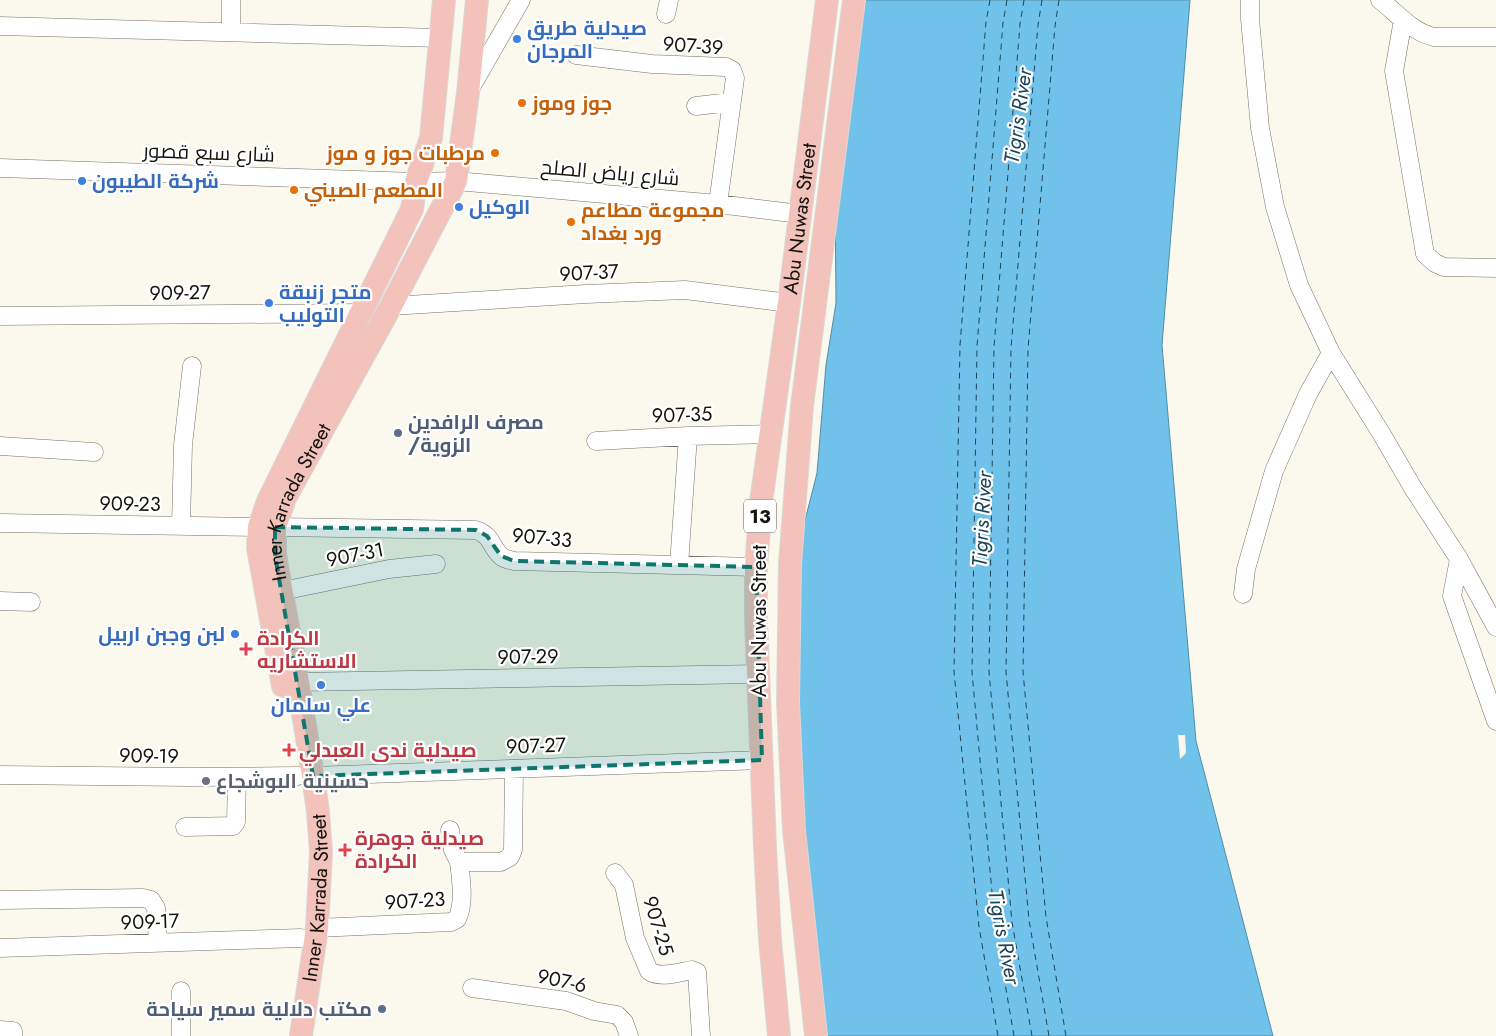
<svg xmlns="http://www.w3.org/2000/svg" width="1496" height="1036" viewBox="0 0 1496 1036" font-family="Jost,Cairo,sans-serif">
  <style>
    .water { fill: #70c2ea; stroke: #548da8 }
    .pier { fill: #fbf9ed }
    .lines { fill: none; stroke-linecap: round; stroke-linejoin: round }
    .ferry { stroke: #1e4354; stroke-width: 1; stroke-dasharray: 6 5; stroke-linecap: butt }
    .minor-casing { stroke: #747268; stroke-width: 19 }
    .major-casing { stroke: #d9d9d8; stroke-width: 24 }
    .minor { stroke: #fff; stroke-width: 18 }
    .major { stroke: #f2c2bb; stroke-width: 22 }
    .marked { fill: #0f766e; fill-opacity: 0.2; stroke: #0f766e; stroke-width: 4; stroke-dasharray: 10 6; stroke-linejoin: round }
    .shop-dot { fill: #3f7fe0; stroke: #fff; stroke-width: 2 }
    .food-dot { fill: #e8710a; stroke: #fff; stroke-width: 2 }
    .service-dot { fill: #5c6f8a; stroke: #fff; stroke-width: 2 }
    .health-dot { fill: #e0444e; stroke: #fff; stroke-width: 2 }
    .worship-dot { fill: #6b7280; stroke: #fff; stroke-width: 2 }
    .labels { text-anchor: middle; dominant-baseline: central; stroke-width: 4.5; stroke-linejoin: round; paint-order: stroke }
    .shield { fill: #fff; stroke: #5a5956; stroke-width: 1 }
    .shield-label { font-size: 19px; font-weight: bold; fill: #13120e }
    .shop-label { font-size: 20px; font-weight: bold; fill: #366cbe; stroke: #fff; text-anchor: start }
    .street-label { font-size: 20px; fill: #13120e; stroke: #fff }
    .food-label { font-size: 20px; font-weight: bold; fill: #c56008; stroke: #fff; text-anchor: start }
    .service-label { font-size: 20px; font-weight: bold; fill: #4e5e75; stroke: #fff; text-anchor: start }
    .health-label { font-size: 20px; font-weight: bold; fill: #be3a42; stroke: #fff; text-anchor: start }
    .worship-label { font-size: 20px; font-weight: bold; fill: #5b616d; stroke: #fff; text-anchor: start }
    .water-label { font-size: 21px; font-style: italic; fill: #1e4354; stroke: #fff }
  </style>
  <rect width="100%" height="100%" fill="#fbf9ed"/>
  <path class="water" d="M864,0h326l-28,345 34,396 77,295h-449l-16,-161 -2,-40 -10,-90 3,-201 18,-71 9,-108 10,-62 -1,-115z"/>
  <path class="pier" d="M1178,735h7l1,18 -6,6z"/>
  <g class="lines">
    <path class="ferry" d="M990,0l-4,22 -26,323 -6,327 25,255 19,109
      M1007,0l-4,23 -26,323 -5,326 23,253 19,111
      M1024,0l-4,24 -26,323 -5,325 23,250 20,114
      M1042,0l-4,25 -27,323 -5,324 23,248 20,116
      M1059,0l-4,26 -27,323 -5,323 23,245 20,119"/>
    <defs>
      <path id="minor" d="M1250,0v19l10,109 15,79 24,78 32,68 50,80 32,55 46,71 37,68
        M1380,0c17,13 32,32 54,37h62
        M666,14l3,-14
        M1403,20l-9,51 31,183 10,9 9,4 52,1
        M0,26l440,12
        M231,32v-32
        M576,55l76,9 74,3 6,3 3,8 -17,126
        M470,89l51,-89
        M696,106l35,-4
        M0,168l416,14 40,-1 262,23 82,10
        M391,306l195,-12 99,-4 104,13
        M0,316l361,-3
        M596,441l92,-5 82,-2
        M0,446l94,6
        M0,523l259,4
        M181,526l2,-81 9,-79
        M275,527l201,3c16,5 15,18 26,27 3,2 8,3 12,4l242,6
        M1459,559l-7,37 44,125
        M679,565l9,-129
        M282,591l107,-22 47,-5
        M1243,594l3,-25 28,-98 34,-77 23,-41
        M0,601l31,1
        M298,682l460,-8
        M0,775l190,2 108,-1
        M313,776l449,-16
        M185,827l48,-1 3,-4 1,-45
        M450,830l3,20 6,12h42l9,-5 3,-7 1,-81
        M615,873l9,12 11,53 14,33c11,8 31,1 43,-1l5,2 4,64
        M0,900l143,-2 8,2 5,8 2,35
        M317,928l134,-6 6,-3c8,-16 4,-40 2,-57
        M0,948l301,-10
        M472,988l94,13 28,10 23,4 7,7 5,14
        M0,1030l13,1v5
        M181,1036v-45"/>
      <g id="major">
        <path d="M283,686l-25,-138 1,-21 9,-26 144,-292 4,-27 15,-44 13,-138"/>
        <path id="s1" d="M301,1036l16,-108 4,-76 -3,-40 -5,-36 -15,-94 -23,-127v-28l10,-29 106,-192 65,-125 12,-88 9,-93"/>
        <path id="s2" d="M779,1036l-9,-96 -5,-93 -9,-228v-52l5,-65 28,-199 38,-303"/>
        <path d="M816,1036l-22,-206 -6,-128 2,-138 12,-158 52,-406"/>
      </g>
    </defs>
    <use href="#minor" class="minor-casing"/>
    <use href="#major" class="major-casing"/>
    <use href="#minor" class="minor"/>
    <use href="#major" class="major"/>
  </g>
  <path class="marked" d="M275,527l201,3 11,6 14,20 13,5 242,6 6,193 -449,16 -38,-221z"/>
  <g class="shop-dot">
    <circle cx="517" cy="39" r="5"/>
    <circle cx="82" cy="181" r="5"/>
    <circle cx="459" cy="207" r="5"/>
    <circle cx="269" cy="303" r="5"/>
    <circle cx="235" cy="634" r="5"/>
    <circle cx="321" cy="685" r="5"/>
  </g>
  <g class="food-dot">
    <circle cx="522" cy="103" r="5"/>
    <circle cx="495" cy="153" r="5"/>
    <circle cx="294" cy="190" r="5"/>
    <circle cx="571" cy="222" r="5"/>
  </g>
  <g class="service-dot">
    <circle cx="398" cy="433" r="5"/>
    <circle cx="382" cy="1009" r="5"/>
  </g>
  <g class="health-dot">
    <path d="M243.5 641.5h5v5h5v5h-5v5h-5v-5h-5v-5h5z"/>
    <path d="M286.5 742.5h5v5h5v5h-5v5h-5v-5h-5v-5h5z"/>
    <path d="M342.5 842.5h5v5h5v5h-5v5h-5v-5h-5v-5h5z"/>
  </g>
  <circle class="worship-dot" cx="206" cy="781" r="5"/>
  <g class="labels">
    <rect class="shield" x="744" y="499.5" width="32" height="33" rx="4"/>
    <g class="shield-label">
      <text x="760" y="516">13</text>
    </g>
    <g class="shop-label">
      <text x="527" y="28">صيدلية طريق<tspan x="527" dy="23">المرجان</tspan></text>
      <text x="92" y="181">شركة الطيبون</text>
      <text x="469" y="207">الوكيل</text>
      <text x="279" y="292">متجر زنبقة<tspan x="279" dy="23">التوليب</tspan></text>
      <text x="225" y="634" text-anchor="end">لبن وجبن اربيل</text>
      <text x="321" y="705" text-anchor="middle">علي سلمان</text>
    </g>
    <g class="street-label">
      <text transform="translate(693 46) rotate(4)">907-39</text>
      <text transform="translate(209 153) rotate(2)">شارع سبع قصور</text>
      <text transform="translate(610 173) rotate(5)">شارع رياض الصلح</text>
      <text stroke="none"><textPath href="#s2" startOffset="821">Abu Nuwas Street</textPath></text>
      <text transform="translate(589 273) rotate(-3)">907-37</text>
      <text transform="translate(180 293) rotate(-1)">909-27</text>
      <text transform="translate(682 415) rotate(-2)">907-35</text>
      <text transform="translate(130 504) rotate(1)">909-23</text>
      <text stroke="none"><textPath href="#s1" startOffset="544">Inner Karrada Street</textPath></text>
      <text transform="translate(542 538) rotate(5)">907-33</text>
      <text transform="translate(355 555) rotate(-11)">907-31</text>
      <text transform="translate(759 621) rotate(-90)">Abu Nuwas Street</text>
      <text transform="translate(528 657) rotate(-1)">907-29</text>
      <text transform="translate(536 746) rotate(-2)">907-27</text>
      <text transform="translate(149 756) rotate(1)">909-19</text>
      <text stroke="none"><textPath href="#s1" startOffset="139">Inner Karrada Street</textPath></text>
      <text transform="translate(415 901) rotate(-4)">907-23</text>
      <text transform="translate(150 922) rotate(-2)">909-17</text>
      <text transform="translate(658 926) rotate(73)">907-25</text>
      <text transform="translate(562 981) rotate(12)">907-6</text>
    </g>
    <g class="food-label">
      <text x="532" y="103">جوز وموز</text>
      <text x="485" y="153" text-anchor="end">مرطبات جوز و موز</text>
      <text x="304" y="190">المطعم الصيني</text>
      <text x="581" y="210">مجموعة مطاعم<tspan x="581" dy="23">ورد بغداد</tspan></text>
    </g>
    <g class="service-label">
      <text x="408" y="422">مصرف الرافدين<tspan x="408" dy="23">/الزوية</tspan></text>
      <text x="372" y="1009" text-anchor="end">مكتب دلالية سمير سياحة</text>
    </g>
    <g class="health-label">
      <text x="257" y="638">الكرادة<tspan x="257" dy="23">الاستشاريه</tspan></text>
      <text x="299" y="750">صيدلية ندى العبدلي</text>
      <text x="355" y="838">صيدلية جوهرة<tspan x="355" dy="23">الكرادة</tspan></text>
    </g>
    <g class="worship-label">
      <text x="216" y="781">حسينية البوشجاع</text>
    </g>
    <g class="water-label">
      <text transform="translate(1018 116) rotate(-82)">Tigris River</text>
      <text transform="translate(982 519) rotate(-87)">Tigris River</text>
      <text transform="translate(1004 937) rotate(79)">Tigris River</text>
    </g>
  </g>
</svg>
